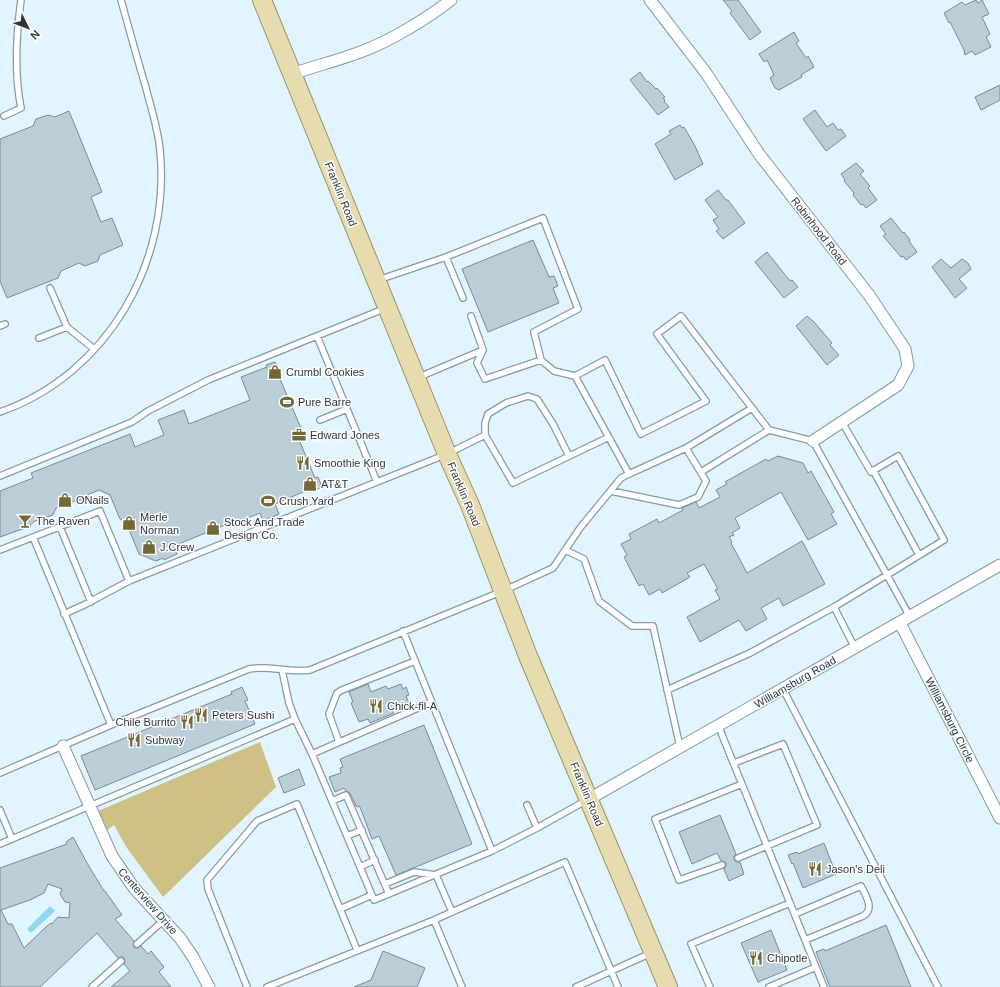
<svg xmlns="http://www.w3.org/2000/svg" width="1000" height="987" viewBox="0 0 1000 987" font-family="Helvetica,sans-serif">
  <style>
    .green { fill: #cec083 }
    .water { fill: #8dd7f6 }
    .building { fill: #baced7; stroke: #778a93; fill-rule: evenodd }
    .lines { fill: none; stroke-linecap: round; stroke-linejoin: round }
    .service-casing { stroke: #879aa3; stroke-width: 8 }
    .minor-casing { stroke: #879aa3; stroke-width: 13 }
    .primary-casing { stroke: #9b9263; stroke-width: 20 }
    .service { stroke: #fff; stroke-width: 5.5 }
    .minor { stroke: #fff; stroke-width: 11 }
    .primary { stroke: #e6dcaf; stroke-width: 18 }
    .labels { text-anchor: middle; dominant-baseline: central; stroke-width: 3; stroke-linejoin: round; paint-order: stroke }
    .street-label { font-size: 11px; fill: #2e3639; stroke: #fefefe }
    .poi-label { font-size: 11px; fill: #2e3639; stroke: #fefefe; text-anchor: start }
  </style>
  <rect width="100%" height="100%" fill="#e0f5ff"/>
  <path class="green" d="M260,742l16,45 -113,110 -36,-49 -13,-23 -7,5 -9,-19z"/>
  <path class="water" d="M50,906l5,5 -24,22 -4,-4z"/>
  <path class="building" d="M723,0h15l23,32 -11,8 -20,-27 2,-2z
    M976,0l2,3 4,-3 7,14 -7,3 8,17 -4,3 5,10 -16,8 -3,-4 -7,4 -1,-5 -14,-28 -1,1 -5,-10 18,-11 3,3z
    M794,32l5,9 -3,2 10,15 2,-2 6,11 -13,8 1,2 -23,13 -4,-2 -5,-10 4,-3 -7,-15 -3,2 -5,-8z
    M640,72l7,10 1,-1 8,8 1,-1 8,9 -2,1 2,2 -1,1 5,6 -11,8 -28,-35z
    M1000,85v15l-19,10 -6,-13z
    M815,110l12,17 6,-4 5,7 3,-1 5,7 -20,15 -23,-32z
    M69,111l33,81 -11,5 10,25 11,-4 11,27 -23,10 -2,6 -13,5 -6,-3 -18,8 -3,7 -51,20 -7,-17v-142l33,-13 3,-7 12,-4 7,2z
    M680,125l2,3 2,-1 10,17 9,20 -28,16 -20,-36 16,-10 -2,-3z
    M856,163l8,8 -4,3 10,12 -2,2 9,12 -11,8 -3,-4 -2,1 -8,-10 1,-2 -10,-12 1,-1 -4,-6z
    M718,190l8,10h2l17,23 -22,16 -7,-8 3,-2 -6,-9 5,-3 -13,-17z
    M891,218l12,15 1,-1 6,8 -1,1 8,11 -11,8 -3,-4 -2,1 -18,-21 3,-2 -6,-8z
    M533,240l16,37 5,-1 4,10 -5,2 6,15 -71,29 -26,-63z
    M767,252l23,29 2,-1 6,7 -14,11 -29,-36z
    M941,259l10,9 11,-9 6,4 3,6 -12,10 8,9 -12,10 -23,-31z
    M807,316l7,6 18,21 -2,2 9,10 -12,10 -31,-39z
    M275,362l6,16 -1,1 26,61 -6,2 15,36 3,-1 4,10 -11,5 -1,-3 -35,15 4,10 -16,7 -3,-8 -32,13 -1,-2 -53,22 3,8 -13,6 -1,-2 -7,3 -17,-7 -13,-32 -6,-3 -10,-24 -11,-5 -12,5 1,2 -12,5 -1,-1 -19,7 -3,7 -18,6 -5,4 1,1 -31,11v-46l33,-13 -2,-5 99,-39 5,13 29,-12 -6,-15 26,-10 5,14 61,-24 -9,-23 26,-10 -1,-2z
    M778,456l25,7 5,10 3,-2 23,41 -3,2 6,10 -29,16 -27,-48 -46,26 5,10 -8,5 2,2 -5,2 3,5 -1,1 16,30 55,-32 23,43 -42,22 -4,-8 -18,10 6,11 -21,12 -7,-11 -39,22 -13,-25 33,-18 -5,-9 3,-1 -14,-25 -17,9 3,4 -28,16 -2,-4 -11,6 -6,-11 -4,2 -15,-29 3,-2 -6,-11 10,-5 -2,-5 28,-15 2,4 24,-13 -1,-2 14,-6 3,6 21,-11 -4,-7 11,-6 -2,-2 41,-23 2,2z
    M368,684l3,8 15,-6 2,3 13,-5 2,5 3,-2 3,8 -3,1 3,7 -17,7 2,3 -24,10 -2,-4 -9,3 -8,-19 2,-1 -4,-10z
    M242,687l6,13 -3,1 10,23 -160,66 -14,-34 151,-62 -1,-2z
    M424,725l48,119 -76,31 -17,-39 -7,3 -12,-32 -4,-1 -6,-13 -4,-2 -2,-3 -9,4 -6,-15 12,-4 -1,-5 3,-1 -3,-8z
    M299,769l6,16 -21,8 -6,-15z
    M720,815l16,39 -2,2v3l2,3h4l4,12 -15,7 -5,-12 2,-3v-3l-3,-2h-2l-4,-8 -25,11 -13,-32z
    M73,837l14,26 17,28h1l17,24 -7,4 19,22 -1,3 1,3 3,1 4,-2 7,8 3,-3 13,16 -5,5 12,15h-60l19,-16 -6,-7 1,-2 -1,-4 -2,-1 -4,1 -21,-25 -57,54h-40v-119l67,-24 -1,-2zM48,884l14,5 -2,5 5,8 5,1 -1,15 -11,-1 -6,7 -1,-1 -4,3 -23,22 -12,-24h-4l-7,-14 29,-10 14,-7z
    M824,843l12,31 -33,14 -10,-25 -1,1 -4,-9 9,-3 1,2z
    M886,925l25,62h-81l-14,-35 8,-3 1,2z
    M771,930l16,40 -29,12 -17,-39z
    M383,951l42,17 -8,19h-63l17,-7z"/>
  <g class="lines">
    <defs>
      <path id="service" d="M4,116l17,-8c-7,-35 -5,-72 0,-108
        M446,257l17,41
        M378,280l68,-23 97,-39 35,91 -44,23 7,28
        M471,316l12,34
        M0,326l5,-2
        M67,327l27,22
        M317,336l60,146
        M39,338l28,-11 -17,-39
        M419,377l64,-27 -6,13 8,16 56,-19 13,11 21,5
        M0,412c108,-38 171,-150 160,-262 -2,-21 -9,-42 -14,-62 -9,-30 -17,-59 -25,-88
        M320,420l27,-11
        M485,435v-12l3,-9 18,-11 22,-7 9,3 16,25 16,32
        M873,470l46,85
        M701,472l68,-42
        M629,474l57,-26
        M0,476l132,-54 16,-11 60,-31 178,-72
        M611,491l68,14 19,-8 8,-16 -20,-33 66,-40
        M60,527l31,75
        M33,537l78,188
        M0,550l100,-39 29,70
        M565,550l19,9 15,42 33,25h21l27,121
        M834,607l53,-32 23,42
        M64,614l20,-9 45,-24 318,-127 38,-19 28,48 96,-46
        M403,631l89,220
        M282,670l7,33 6,16 17,35 62,146 118,-49 45,-23 50,-28
        M783,689l155,298
        M667,690l83,-37 84,-46 21,41
        M718,725l106,262
        M339,742l-10,-28 8,-21 5,-3 73,-29
        M312,754l120,-52
        M734,763l49,-19 34,81 -79,33
        M0,773l111,-48 138,-56c19,-4 40,4 61,1l193,-79 50,-23 27,-40 41,-50 8,-4 -54,-98 30,-16 36,74 65,-33 -49,-67 24,-18 88,114 44,11 74,134 57,-35 -46,-84 -27,16 -29,-50
        M332,801l14,-6 43,99
        M527,805l10,23
        M0,810l12,29
        M347,836l15,-6
        M0,844l295,-125
        M722,865l-43,15 -24,-61 87,-35
        M360,867l15,-7
        M385,884l29,-12 22,3 16,37 113,-50 53,125
        M340,909l32,-14
        M452,912l-18,8 28,67
        M795,914l66,-28c5,10 14,23 2,30l-58,24
        M137,944l27,-24
        M92,987l29,-26
        M247,987l-39,-98 -1,-9 50,-59 40,-17 60,146
        M267,987l167,-67
        M576,987l75,-34
        M710,987l-19,-43 99,-41
        M769,987l47,-20"/>
      <path id="minor" d="M650,0l56,73 53,81 110,141 36,54 3,17 -10,19 -85,56
        M292,74c23,-8 48,-14 71,-23 27,-10 65,-33 88,-51
        M900,623l100,195
        M63,746l49,110 22,32 46,50 13,19 16,30
        M589,799l411,-234"/>
      <path id="primary" d="M262,0l185,454 23,51 58,151 140,331"/>
    </defs>
    <use href="#service" class="service-casing"/>
    <use href="#minor" class="minor-casing"/>
    <use href="#primary" class="primary-casing"/>
    <use href="#service" class="service"/>
    <use href="#minor" class="minor"/>
    <use href="#primary" class="primary"/>
  </g>
  <defs>
    <symbol id="shop-bare" viewBox="-9 -9 18 18"><path d="M-5-2.5h2.3a2.7 3.5 0 0 1 5.4 0H5L5.5 6h-11ZM-1.5-2.5h3a1.5 2.3 0 0 0-3 0Z" fill="#746835" stroke="#fefefe" stroke-width="2.5" paint-order="stroke"/></symbol>
    <symbol id="stadium-bare" viewBox="-9 -9 18 18"><path d="M0-5a6.5 5 0 1 0 0 10a6.5 5 0 1 0 0-10ZM-3.5-1.8h7v3.6h-7Z" fill="#746835" stroke="#fefefe" stroke-width="2.5" paint-order="stroke"/></symbol>
    <symbol id="office-bare" viewBox="-9 -9 18 18"><path d="M-6-3h4V-5.5h4V-3h4V5H-6ZM-1-4.5V-3h2v-1.5ZM-6 0V1H6V0Z" fill="#746835" stroke="#fefefe" stroke-width="2.5" paint-order="stroke"/></symbol>
    <symbol id="restaurant-bare" viewBox="-9 -9 18 18"><path d="M-5-6h1v4h1v-4h1v4h1v-4h1v5L-1.5 .5V6h-2V.5L-5-1ZM5-6V6H3V1.5H1.5Q1.5-4 5-6Z" fill="#746835" stroke="#fefefe" stroke-width="2.5" paint-order="stroke"/></symbol>
    <symbol id="bar-bare" viewBox="-9 -9 18 18"><path d="M-6-5H6L.8 .8V4.5H3.5V6h-7V4.5H-.8V.8Z" fill="#746835" stroke="#fefefe" stroke-width="2.5" paint-order="stroke"/></symbol>
  </defs>
  <g fill-rule="evenodd">
    <use href="#shop-bare" x="265" y="362" width="20" height="20"/>
    <use href="#stadium-bare" x="277" y="392" width="20" height="20"/>
    <use href="#office-bare" x="289" y="425" width="20" height="20"/>
    <use href="#restaurant-bare" x="293" y="453" width="20" height="20"/>
    <use href="#shop-bare" x="300" y="474" width="20" height="20"/>
    <use href="#shop-bare" x="55" y="490" width="20" height="20"/>
    <use href="#stadium-bare" x="258" y="491" width="20" height="20"/>
    <use href="#bar-bare" x="15" y="511" width="20" height="20"/>
    <use href="#shop-bare" x="119" y="513" width="20" height="20"/>
    <use href="#shop-bare" x="203" y="518" width="20" height="20"/>
    <use href="#shop-bare" x="139" y="537" width="20" height="20"/>
    <use href="#restaurant-bare" x="366" y="696" width="20" height="20"/>
    <use href="#restaurant-bare" x="191" y="705" width="20" height="20"/>
    <use href="#restaurant-bare" x="177" y="712" width="20" height="20"/>
    <use href="#restaurant-bare" x="124" y="730" width="20" height="20"/>
    <use href="#restaurant-bare" x="805" y="859" width="20" height="20"/>
    <use href="#restaurant-bare" x="746" y="948" width="20" height="20"/>
  </g>
  <g class="labels">
    <g class="street-label">
      <text transform="translate(341 194) rotate(68)">Franklin Road</text>
      <text transform="translate(819 231) rotate(52)">Robinhood Road</text>
      <text transform="translate(464 494) rotate(67)">Franklin Road</text>
      <text transform="translate(795 682) rotate(-30)">Williamsburg Road</text>
      <text transform="translate(950 720) rotate(63)">Williamsburg Circle</text>
      <text transform="translate(587 794) rotate(67)">Franklin Road</text>
      <text transform="translate(148 901) rotate(49)">Centerview Drive</text>
    </g>
    <g class="poi-label">
      <text x="286" y="372">Crumbl Cookies</text>
      <text x="298" y="402">Pure Barre</text>
      <text x="310" y="435">Edward Jones</text>
      <text x="314" y="463">Smoothie King</text>
      <text x="321" y="484">AT&amp;T</text>
      <text x="76" y="500">ONails</text>
      <text x="279" y="501">Crush Yard</text>
      <text x="140" y="517">Merle<tspan x="140" dy="13">Norman</tspan></text>
      <text x="36" y="521">The Raven</text>
      <text x="224" y="522">Stock And Trade<tspan x="224" dy="13">Design Co.</tspan></text>
      <text x="160" y="547">J.Crew</text>
      <text x="387" y="706">Chick-fil-A</text>
      <text x="212" y="715">Peters Sushi</text>
      <text x="176" y="722" text-anchor="end">Chile Burrito</text>
      <text x="145" y="740">Subway</text>
      <text x="826" y="869">Jason's Deli</text>
      <text x="767" y="958">Chipotle</text>
    </g>
  </g>
  <g transform="translate(28 28) rotate(133)" stroke="#fefefe" stroke-width="3" paint-order="stroke">
  <path d="M0-3L7 15L0 10L-7 15Z" fill="#2e3639"/>
  <text y="-6" font-size="11" font-weight="bold" text-anchor="middle" fill="#2e3639">N</text>
  </g>
</svg>
